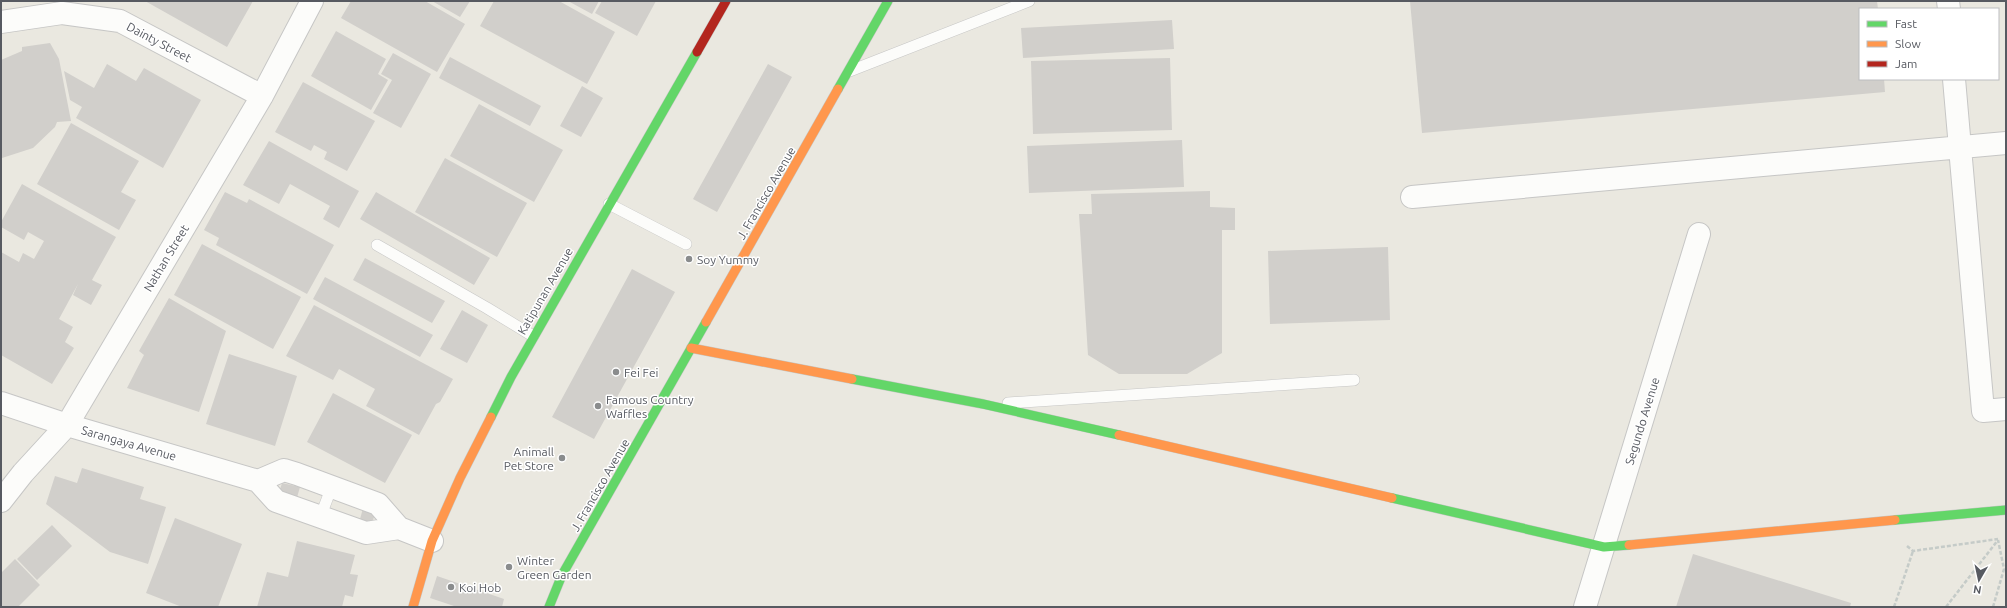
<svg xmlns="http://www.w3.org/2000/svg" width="2007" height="608" viewBox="0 0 2007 608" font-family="Ubuntu,sans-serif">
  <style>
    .building { fill: #d1cfcb }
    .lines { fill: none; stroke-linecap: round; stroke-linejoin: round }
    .lane-casing { stroke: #c6c6c5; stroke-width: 12 }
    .street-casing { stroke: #c6c6c5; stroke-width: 24 }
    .fast-casing { stroke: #c5c6c4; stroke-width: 10 }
    .slow-casing { stroke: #c5c6c4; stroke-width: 10 }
    .jam-casing { stroke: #c5c6c4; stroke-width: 10 }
    .path { stroke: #c5cbc8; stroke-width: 2.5; stroke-dasharray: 4 2; stroke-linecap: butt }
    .lane { stroke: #fcfcfa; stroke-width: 11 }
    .street { stroke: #fcfcfa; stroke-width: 22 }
    .fast { stroke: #63d668; stroke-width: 9 }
    .slow { stroke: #ff974d; stroke-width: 9 }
    .jam { stroke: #b3261e; stroke-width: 9 }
    .poi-dot { fill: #8a8c8d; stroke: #fff; stroke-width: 1.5 }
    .labels { text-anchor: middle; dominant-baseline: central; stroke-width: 3; stroke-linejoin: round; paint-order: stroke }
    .street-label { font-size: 12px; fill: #575a61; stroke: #fff }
    .poi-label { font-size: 12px; fill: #575a61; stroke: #fff; text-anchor: start }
  </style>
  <rect width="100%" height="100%" fill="#eae8e0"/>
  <path class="building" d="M145,1h108l-26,46z
    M351,1h74l40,23 -28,48 -96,-54z
    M432,1h38l-10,16z
    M494,1h65l56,31 -28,52 -107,-58z
    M568,1h31l-7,13z
    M602,1h54l-19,35 -42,-23z
    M1410,1h467l1,8h-18v70h24l1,13 -463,41z
    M1172,20l2,29 -151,9 -2,-30z
    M336,31l50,28 -8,15 10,6 -17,30 -60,-34z
    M50,43l9,16 12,62 -14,1 -2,5 -22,21 -31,10 -1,-1v-97l21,-9v-4z
    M393,53l38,21 -30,54 -28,-15 19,-33 -11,-6z
    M450,57l91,49 -11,20 -91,-48z
    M1170,58l2,72 -139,4 -2,-73z
    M107,64l29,17 8,-13 57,32 -38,68 -87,-50 6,-11 -12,-7 -6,-29 30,17z
    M768,64l24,13 -75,135 -24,-13z
    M303,82l72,39 -28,50 -23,-12 3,-7 -13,-7 -3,6 -36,-19z
    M582,86l21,12 -22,39 -21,-11z
    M479,104l84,46 -29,52 -84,-46z
    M71,123l68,38 -18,31 15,8 -17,30 -82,-46z
    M1182,140l2,47 -155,6 -2,-47z
    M269,141l90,50 -20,37 -16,-9 7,-13 -40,-22 -11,20 -36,-19z
    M445,158l82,45 -30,54 -82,-45z
    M22,184l94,53 -24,43 10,5 -11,20 -18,-10 5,-11 -19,35 14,8 -8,15 9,6 -22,36 -51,-29v-103l18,10 4,-9 11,6 10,-18 -16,-9 -4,8 -23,-13v-5z
    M1210,191v16l25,1v22h-13v123l-35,21h-68l-31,-19 -9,-141h13l-1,-20z
    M225,192l22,11 2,-4 85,46 -27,49 -91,-49 3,-7 -15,-8z
    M376,192l114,66 -16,27 -114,-66z
    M202,244l99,53 -28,52 -99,-54z
    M1388,247l2,73 -120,4 -2,-73z
    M365,258l80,43 -13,22 -79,-43z
    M632,269l43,23 -81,147 -42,-22z
    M325,277l108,58 -13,22 -107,-58z
    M169,298l57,33 -27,81 -72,-24 17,-33 -5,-4z
    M314,305l139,74 -13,23 -4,2 -17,31 -53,-29 9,-17 -36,-20 -6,11 -47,-24z
    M462,310l26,15 -21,38 -27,-14z
    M229,354l68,22 -22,70 -69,-22z
    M333,393l79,42 -27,48 -78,-41z
    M82,468l62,19 -4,12 26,8 -18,57 -38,-12 -64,-48 9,-28 22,7z
    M282,483l18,4 -4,14 -18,-5z
    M363,508l13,3 -5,15 -12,-3z
    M175,518l67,26 -24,63h-36l-36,-14z
    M52,525l20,21 -35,34 -20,-21z
    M297,541l58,14 -5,19 8,1 -5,22 -8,-2 -3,12h-85l10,-35 21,5z
    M1693,554l158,49 -1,4h-174z
    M15,559l25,26 -22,22h-17v-34z
    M437,576l67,23 -2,8h-45l-27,-9z"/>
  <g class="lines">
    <defs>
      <path id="lane" d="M850,71l179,-70
        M609,204l77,40
        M377,245l110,63 46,28
        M1008,403l346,-23
        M320,518l12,-32"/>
      <path id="street" d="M1948,1l1,8
        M1,22l61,-9 58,8 142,75
        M1954,79l29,332 23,-2
        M1412,197l594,-54
        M1,403l66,22 191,56 18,20 90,32 33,-5
        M258,481l26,-11 13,4 81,30 21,24 33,13
        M1,501l22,-28 44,-48 195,-329 50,-95
        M1585,607l114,-373"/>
      <path id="fast" d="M838,89l50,-88
        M852,379l131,25 136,31
        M491,417l20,-40 186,-325
        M1392,498l212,49 25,-2
        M1895,520l111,-10
        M549,607l13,-32 144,-253"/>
      <path id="slow" d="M706,322l132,-233
        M691,348l161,31
        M1119,435l273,63
        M1629,545l266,-25
        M413,607l19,-66 28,-63 31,-61"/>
      <path id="jam" d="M697,52l29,-51"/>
    </defs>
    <use href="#lane" class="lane-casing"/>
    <use href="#street" class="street-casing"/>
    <use href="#fast" class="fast-casing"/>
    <use href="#slow" class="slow-casing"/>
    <use href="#jam" class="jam-casing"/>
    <path class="path" d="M1907,546l6,5 85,-12
      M1894,607l19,-56
      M1946,607l52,-67
      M1993,607l11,-38 -6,-29"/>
    <use href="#lane" class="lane"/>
    <use href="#street" class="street"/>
    <use href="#fast" class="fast"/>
    <use href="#slow" class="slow"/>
    <use href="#jam" class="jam"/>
  </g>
  <g class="poi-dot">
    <circle cx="689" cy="259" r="4"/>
    <circle cx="616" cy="372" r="4"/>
    <circle cx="598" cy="406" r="4"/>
    <circle cx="562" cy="458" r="4"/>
    <circle cx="509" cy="567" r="4"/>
    <circle cx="451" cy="587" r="4"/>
  </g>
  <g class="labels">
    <g class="street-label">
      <text transform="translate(159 42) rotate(28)">Dainty Street</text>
      <text transform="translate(766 193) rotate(-60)">J. Francisco Avenue</text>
      <text transform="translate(166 258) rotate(-59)">Nathan Street</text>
      <text transform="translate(545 291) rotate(-60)">Katipunan Avenue</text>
      <text transform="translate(1642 421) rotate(-73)">Segundo Avenue</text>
      <text transform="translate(129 443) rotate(16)">Sarangaya Avenue</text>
      <text transform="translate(600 485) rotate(-60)">J. Francisco Avenue</text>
    </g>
    <g class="poi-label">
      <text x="697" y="259">Soy Yummy</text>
      <text x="624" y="372">Fei Fei</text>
      <text x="606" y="399">Famous Country<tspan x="606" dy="14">Waffles</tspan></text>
      <text x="554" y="451" text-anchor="end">Animall<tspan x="554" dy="14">Pet Store</tspan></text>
      <text x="517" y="560">Winter<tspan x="517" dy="14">Green Garden</tspan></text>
      <text x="459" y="587">Koi Hob</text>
    </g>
  </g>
  <rect width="2007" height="608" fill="none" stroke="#575a61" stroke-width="4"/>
  <rect x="1859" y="8" width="140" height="72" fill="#ffffff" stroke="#bcbdc0"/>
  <rect x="1867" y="21" width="20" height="6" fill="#63d668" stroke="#bcbdc0"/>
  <text x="1895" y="28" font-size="12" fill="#575a61">Fast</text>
  <rect x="1867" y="41" width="20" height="6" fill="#ff974d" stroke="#bcbdc0"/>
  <text x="1895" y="48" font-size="12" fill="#575a61">Slow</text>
  <rect x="1867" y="61" width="20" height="6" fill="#b3261e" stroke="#bcbdc0"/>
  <text x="1895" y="68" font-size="12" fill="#575a61">Jam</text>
  <g transform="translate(1979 580) rotate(189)" stroke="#ffffff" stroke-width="3" paint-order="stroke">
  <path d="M0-3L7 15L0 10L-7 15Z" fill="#575a61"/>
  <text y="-6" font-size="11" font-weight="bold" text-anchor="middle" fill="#575a61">N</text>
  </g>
</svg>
